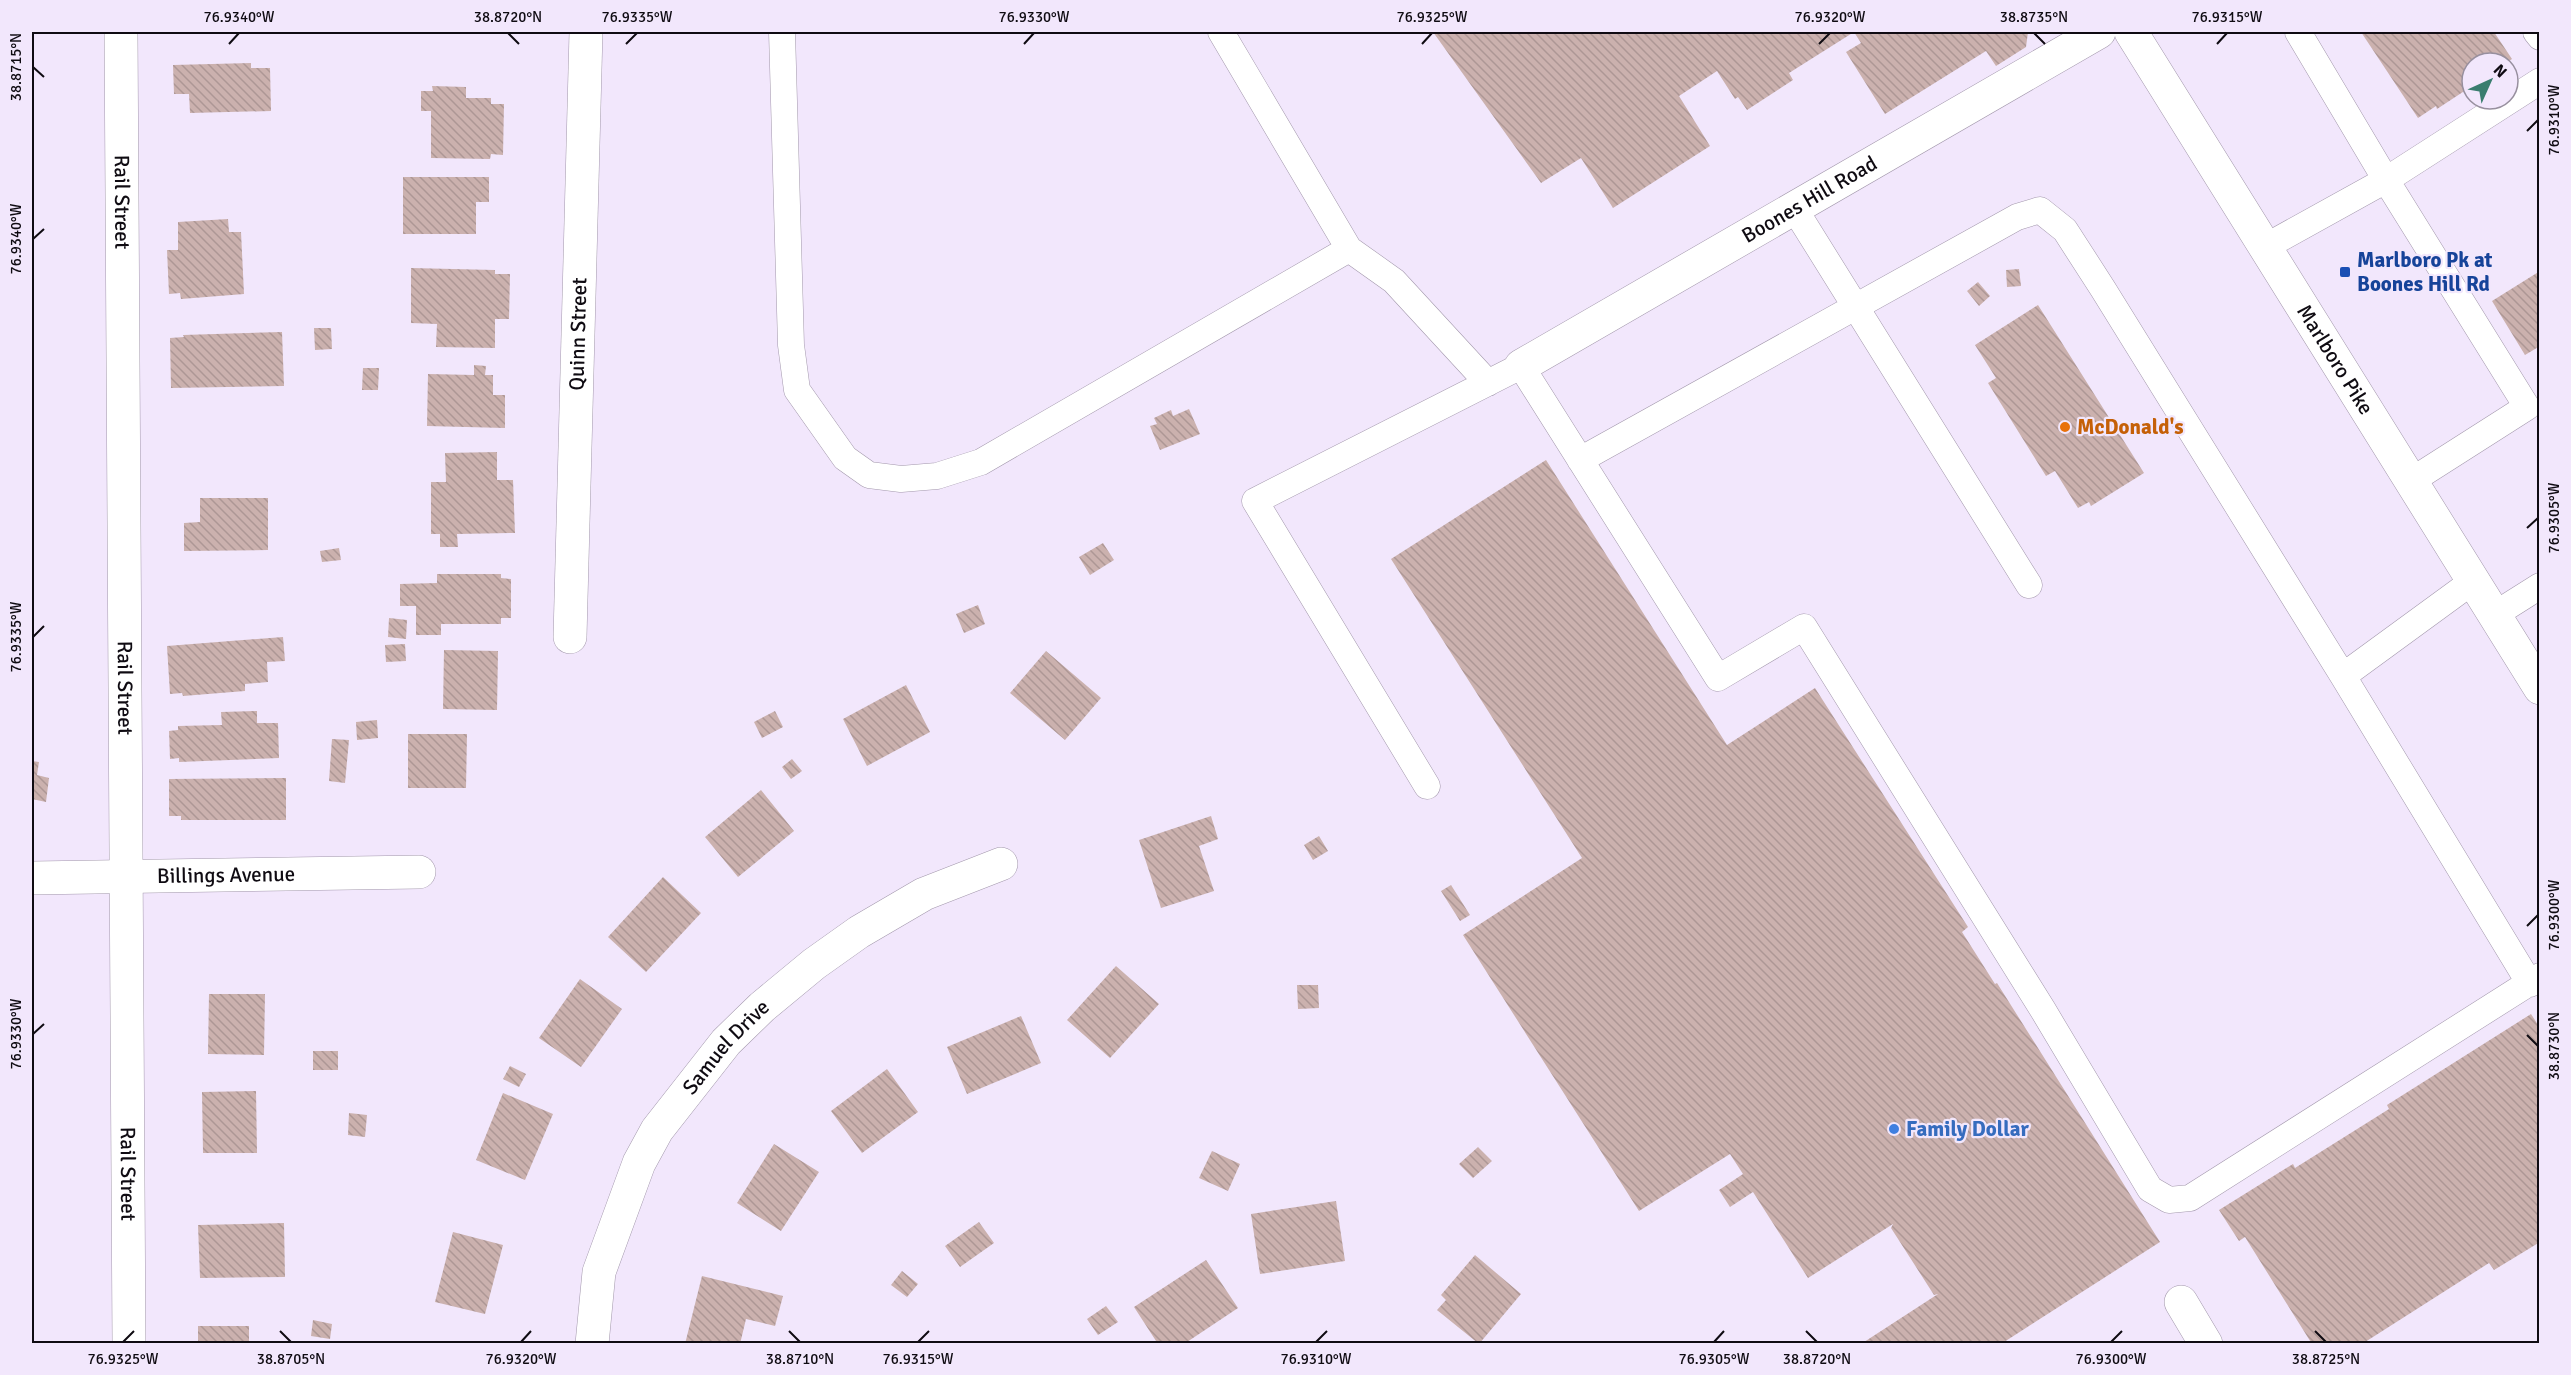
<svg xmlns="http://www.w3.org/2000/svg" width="2571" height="1375" viewBox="0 0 2571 1375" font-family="Signika,sans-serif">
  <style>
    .building { fill: url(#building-back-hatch) }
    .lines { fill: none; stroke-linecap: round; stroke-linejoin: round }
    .service-casing { stroke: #a398ac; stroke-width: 27 }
    .minor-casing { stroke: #a398ac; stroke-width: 34 }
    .secondary-casing { stroke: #a398ac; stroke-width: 34 }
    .service { stroke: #fff; stroke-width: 26 }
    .minor { stroke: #fff; stroke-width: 33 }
    .secondary { stroke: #fff; stroke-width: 33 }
    .ticks { fill: none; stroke: #0f0b12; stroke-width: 2 }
    .transit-dot { fill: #1a4fb4; stroke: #f2e7fc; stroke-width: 2 }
    .food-dot { fill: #e8710a; stroke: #f2e7fc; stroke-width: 2 }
    .shop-dot { fill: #3f7fe0; stroke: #f2e7fc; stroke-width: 2 }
    .labels { text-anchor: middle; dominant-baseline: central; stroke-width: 4.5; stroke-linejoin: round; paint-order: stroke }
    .street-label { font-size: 21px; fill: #0f0b12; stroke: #f2e7fc }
    .transit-label { font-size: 21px; font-weight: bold; fill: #164399; stroke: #f2e7fc; text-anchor: start }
    .food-label { font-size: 21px; font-weight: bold; fill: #c56008; stroke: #f2e7fc; text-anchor: start }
    .shop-label { font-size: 21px; font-weight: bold; fill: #366cbe; stroke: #f2e7fc; text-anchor: start }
    .neatline { fill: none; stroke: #0f0b12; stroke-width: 2 }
    .ticks-label { font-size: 15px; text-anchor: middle; fill: #0f0b12 }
  </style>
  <defs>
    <pattern id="building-back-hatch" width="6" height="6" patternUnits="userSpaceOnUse" patternTransform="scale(1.5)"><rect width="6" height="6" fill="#cbb1ae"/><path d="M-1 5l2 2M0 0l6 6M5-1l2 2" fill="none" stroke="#ad9795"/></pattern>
  </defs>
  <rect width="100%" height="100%" fill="#f2e7fc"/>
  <path class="building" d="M1433,32h595l-2,15 -30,19 -10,-15 -101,63 -39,-62 15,-9 -7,-11 -65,41 4,7 -46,30 -9,-13 -3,2 -18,-28 -38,25 31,50 -97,62 -32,-50 -40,25z
    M2361,32h133l18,27 -6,4h-34v23l-35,23 -1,-3 -18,12z
    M251,63v5h19l1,43 -81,2 -1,-19h-15l-1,-29z
    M432,86l34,1v11h25v6h13l-1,51 -12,-1 -1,5 -59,-1v-47h-10v-20h12z
    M403,177h86v25h-13v32h-73z
    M228,219l1,13h12l3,62 -63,5 -1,-6 -11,1 -2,-44h11v-28z
    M411,268l84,2v4h15l-1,45h-14v29l-59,-1 1,-23 -26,-1z
    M2019,269l2,17 -14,1 -1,-17z
    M2540,271v75l-15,9 -33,-54z
    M1978,282l12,14 -11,10 -12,-15z
    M2038,305l106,168 -53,33 -2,-4 -11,6 -23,-37 -9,5 -58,-93 8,-5 -21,-33z
    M314,328h17l1,21 -17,1z
    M282,332l2,54 -113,2 -1,-50 14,-1 -1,-2z
    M474,365l12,1 -1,9h8v20h12v33l-78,-2 1,-52 46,1z
    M363,368h16l-1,22h-16z
    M1189,409l11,25 -40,16 -10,-24 7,-2 -3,-6 17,-8 2,6z
    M497,452v28h16l2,53 -58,1 1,13h-18v-13h-9v-52h15l-1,-29z
    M1546,460l181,285 88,-57 153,239 -6,5 33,52 2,-1 163,259 -159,102h-140l77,-50 -4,1 -43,-67 2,-4 -85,54 -55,-86 -23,15 -11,-17 24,-16 -13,-20 -91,57 -176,-276 119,-77 -191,-299z
    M200,498h68v52l-84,1v-28l16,-1z
    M1103,543l11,17 -24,15 -11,-18z
    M339,548l2,12 -19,2 -2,-11z
    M437,574h64v4l10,1v39h-10v6h-60v11h-25v-29h-16v-22l37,-1z
    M978,605l7,19 -21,9 -8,-19z
    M389,618l18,2 -1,19 -18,-2z
    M283,637l2,24 -18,1 1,20 -23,2v7l-62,5 -1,-3 -12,1 -3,-48z
    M405,644l1,17 -20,1 -1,-17z
    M444,650l54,1 -1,59 -54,-1z
    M1046,651l55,47 -36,42 -55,-47z
    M906,685l24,47 -63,34 -24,-47z
    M257,711v12h21l1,35 -100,4v-4l-9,1 -1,-28 9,-1v-4l44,-1 -1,-13z
    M775,711l8,16 -21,11 -8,-16z
    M377,720l1,18 -21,2 -1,-18z
    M408,734h59l-1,54h-58z
    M332,739l17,1 -4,43 -16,-2z
    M792,759l10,12 -11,8 -9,-12z
    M32,761l7,1 -2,13 12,3 -3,24 -14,-3z
    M286,778v42h-105v-4h-12v-37z
    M761,790l33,41 -56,46 -33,-40z
    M1211,816l7,23 -19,7 15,45 -53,17 -22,-68z
    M1319,836l9,15 -15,9 -9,-15z
    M663,877l38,36 -55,59 -38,-35z
    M1451,885l19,30 -10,6 -19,-30z
    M1116,966l43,38 -49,54 -43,-38z
    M580,979l42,30 -41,58 -42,-29z
    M1297,985h21l1,23 -21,1z
    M209,994h56l-1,61 -56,-1z
    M2531,1014l9,14v214l-46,28 -5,-7 -127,81h-50l-67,-107 -6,4 -20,-31 74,-46 2,4 94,-59 -2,-4z
    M1021,1016l20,47 -74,31 -20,-47z
    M313,1051h25v19h-25z
    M510,1066l16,8 -7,13 -16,-8z
    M887,1069l31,43 -56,41 -31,-42z
    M256,1091l1,62h-54l-1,-61z
    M503,1093l50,21 -28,66 -49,-20z
    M349,1113l18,2 -2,22 -17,-2z
    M774,1144l45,28 -38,59 -44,-28z
    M1478,1147l14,14 -19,17 -14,-14z
    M1212,1151l28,13 -12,27 -29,-13z
    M1336,1201l9,60 -85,13 -9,-60z
    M979,1222l15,21 -34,24 -15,-21z
    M284,1223l1,54 -85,1 -2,-53z
    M453,1232l50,13 -18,69 -50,-12z
    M1475,1255l46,39 -42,50 -42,-34 9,-10 -5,-5z
    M1206,1260l32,48 -54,36h-26l-24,-37z
    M902,1271l16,13 -11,13 -16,-12z
    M702,1276l81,20 -8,30 -29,-7 -6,25h-55z
    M1106,1306l12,16 -20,13 -11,-16z
    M313,1320l19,4 -2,15 -19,-3z
    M198,1326h51v18h-51z"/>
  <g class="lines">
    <defs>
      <path id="service" d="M782,32l9,313 6,45 48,68 24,17 32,4 36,-3 44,-14 368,-213
        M1221,32l128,217 45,32 94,102
        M2298,32l88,148 141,227 -116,74
        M2536,32l4,5
        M1794,208l235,377
        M2265,247l121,-67 154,-99
        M1580,460l437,-243 23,-7 25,20 38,59 240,387 187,308
        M2494,615l46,-29
        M2343,676l130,-95
        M1427,786l-172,-285 266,-135 197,312 86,-51 239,383 107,179 19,11 21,-2 350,-222"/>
      <g id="minor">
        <path id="s1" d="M121,32l8,1312"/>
        <path id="s2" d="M1521,366l578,-334"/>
        <path id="s3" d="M570,637l16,-605"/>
        <path id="s4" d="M32,878l387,-6"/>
        <path d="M2181,1302l25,42"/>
        <path id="s5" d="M592,1344l7,-72 40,-109 18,-33 69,-88 36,-35 52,-43 45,-32 65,-38 77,-30"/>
      </g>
      <g id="secondary">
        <path id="s6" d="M2131,32l409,656"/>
      </g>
    </defs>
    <use href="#service" class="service-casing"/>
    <use href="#minor" class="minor-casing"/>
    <use href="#secondary" class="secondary-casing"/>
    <use href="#service" class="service"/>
    <use href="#minor" class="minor"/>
    <use href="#secondary" class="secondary"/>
  </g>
  <path class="ticks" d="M508,33l11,11M2034,33l11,11M229,44l10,-11M626,44l11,-11M1024,44l10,-11M1422,44l10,-11M1819,44l11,-11M2217,44l10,-11M33,67l11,10M2527,131l11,-11M33,239l11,-10M2527,528l11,-10M33,637l11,-11M2527,926l11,-11M33,1034l11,-10M2527,1035l11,11M280,1331l11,11M789,1331l11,11M1806,1331l11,11M2315,1331l11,11M123,1342l11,-11M521,1342l10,-11M918,1342l11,-11M1316,1342l11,-11M1714,1342l10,-11M2111,1342l11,-11"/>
  <rect class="transit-dot" x="2339" y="266" width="12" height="12" rx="3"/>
  <circle class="food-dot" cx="2065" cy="427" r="6"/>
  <circle class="shop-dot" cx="1894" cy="1129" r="6"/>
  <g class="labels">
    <g class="street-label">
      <text stroke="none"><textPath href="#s2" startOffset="333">Boones Hill Road</textPath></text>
      <text stroke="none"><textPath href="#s1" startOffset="170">Rail Street</textPath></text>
      <text stroke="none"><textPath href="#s3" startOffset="303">Quinn Street</textPath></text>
      <text stroke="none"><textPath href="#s6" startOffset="386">Marlboro Pike</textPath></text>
      <text stroke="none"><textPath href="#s1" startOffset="656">Rail Street</textPath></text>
      <text stroke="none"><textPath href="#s4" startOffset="194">Billings Avenue</textPath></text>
      <text stroke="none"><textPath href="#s5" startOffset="334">Samuel Drive</textPath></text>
      <text stroke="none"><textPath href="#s1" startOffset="1142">Rail Street</textPath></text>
    </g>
    <g class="transit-label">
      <text x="2357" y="260">Marlboro Pk at<tspan x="2357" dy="24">Boones Hill Rd</tspan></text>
    </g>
    <g class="food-label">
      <text x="2077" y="427">McDonald's</text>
    </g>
    <g class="shop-label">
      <text x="1906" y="1129">Family Dollar</text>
    </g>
  </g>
  <rect width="2571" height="1375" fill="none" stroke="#f2e7fc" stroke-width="66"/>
  <g transform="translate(2490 81) rotate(45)"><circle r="28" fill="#f2e7fc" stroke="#978f9e" stroke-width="1.5"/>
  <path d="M0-4.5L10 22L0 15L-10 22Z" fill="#3a7d6f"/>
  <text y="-9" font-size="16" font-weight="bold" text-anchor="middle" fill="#0f0b12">N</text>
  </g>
  <rect x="33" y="33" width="2505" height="1309" class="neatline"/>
  <g class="ticks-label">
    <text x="239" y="22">76.9340°W</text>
    <text x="508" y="22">38.8720°N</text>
    <text x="637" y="22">76.9335°W</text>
    <text x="1034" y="22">76.9330°W</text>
    <text x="1432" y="22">76.9325°W</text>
    <text x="1830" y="22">76.9320°W</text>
    <text x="2034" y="22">38.8735°N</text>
    <text x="2227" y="22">76.9315°W</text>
    <text transform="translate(16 67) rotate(-90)" y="5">38.8715°N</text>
    <text transform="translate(2554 120) rotate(-90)" y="5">76.9310°W</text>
    <text transform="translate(16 239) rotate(-90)" y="5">76.9340°W</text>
    <text transform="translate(2554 518) rotate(-90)" y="5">76.9305°W</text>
    <text transform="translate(16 637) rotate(-90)" y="5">76.9335°W</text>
    <text transform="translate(2554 915) rotate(-90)" y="5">76.9300°W</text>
    <text transform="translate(16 1034) rotate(-90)" y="5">76.9330°W</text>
    <text transform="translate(2554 1046) rotate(-90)" y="5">38.8730°N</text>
    <text x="123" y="1364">76.9325°W</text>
    <text x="291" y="1364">38.8705°N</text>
    <text x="521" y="1364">76.9320°W</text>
    <text x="800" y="1364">38.8710°N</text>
    <text x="918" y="1364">76.9315°W</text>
    <text x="1316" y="1364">76.9310°W</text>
    <text x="1714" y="1364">76.9305°W</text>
    <text x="1817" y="1364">38.8720°N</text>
    <text x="2111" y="1364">76.9300°W</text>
    <text x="2326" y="1364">38.8725°N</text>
  </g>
</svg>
